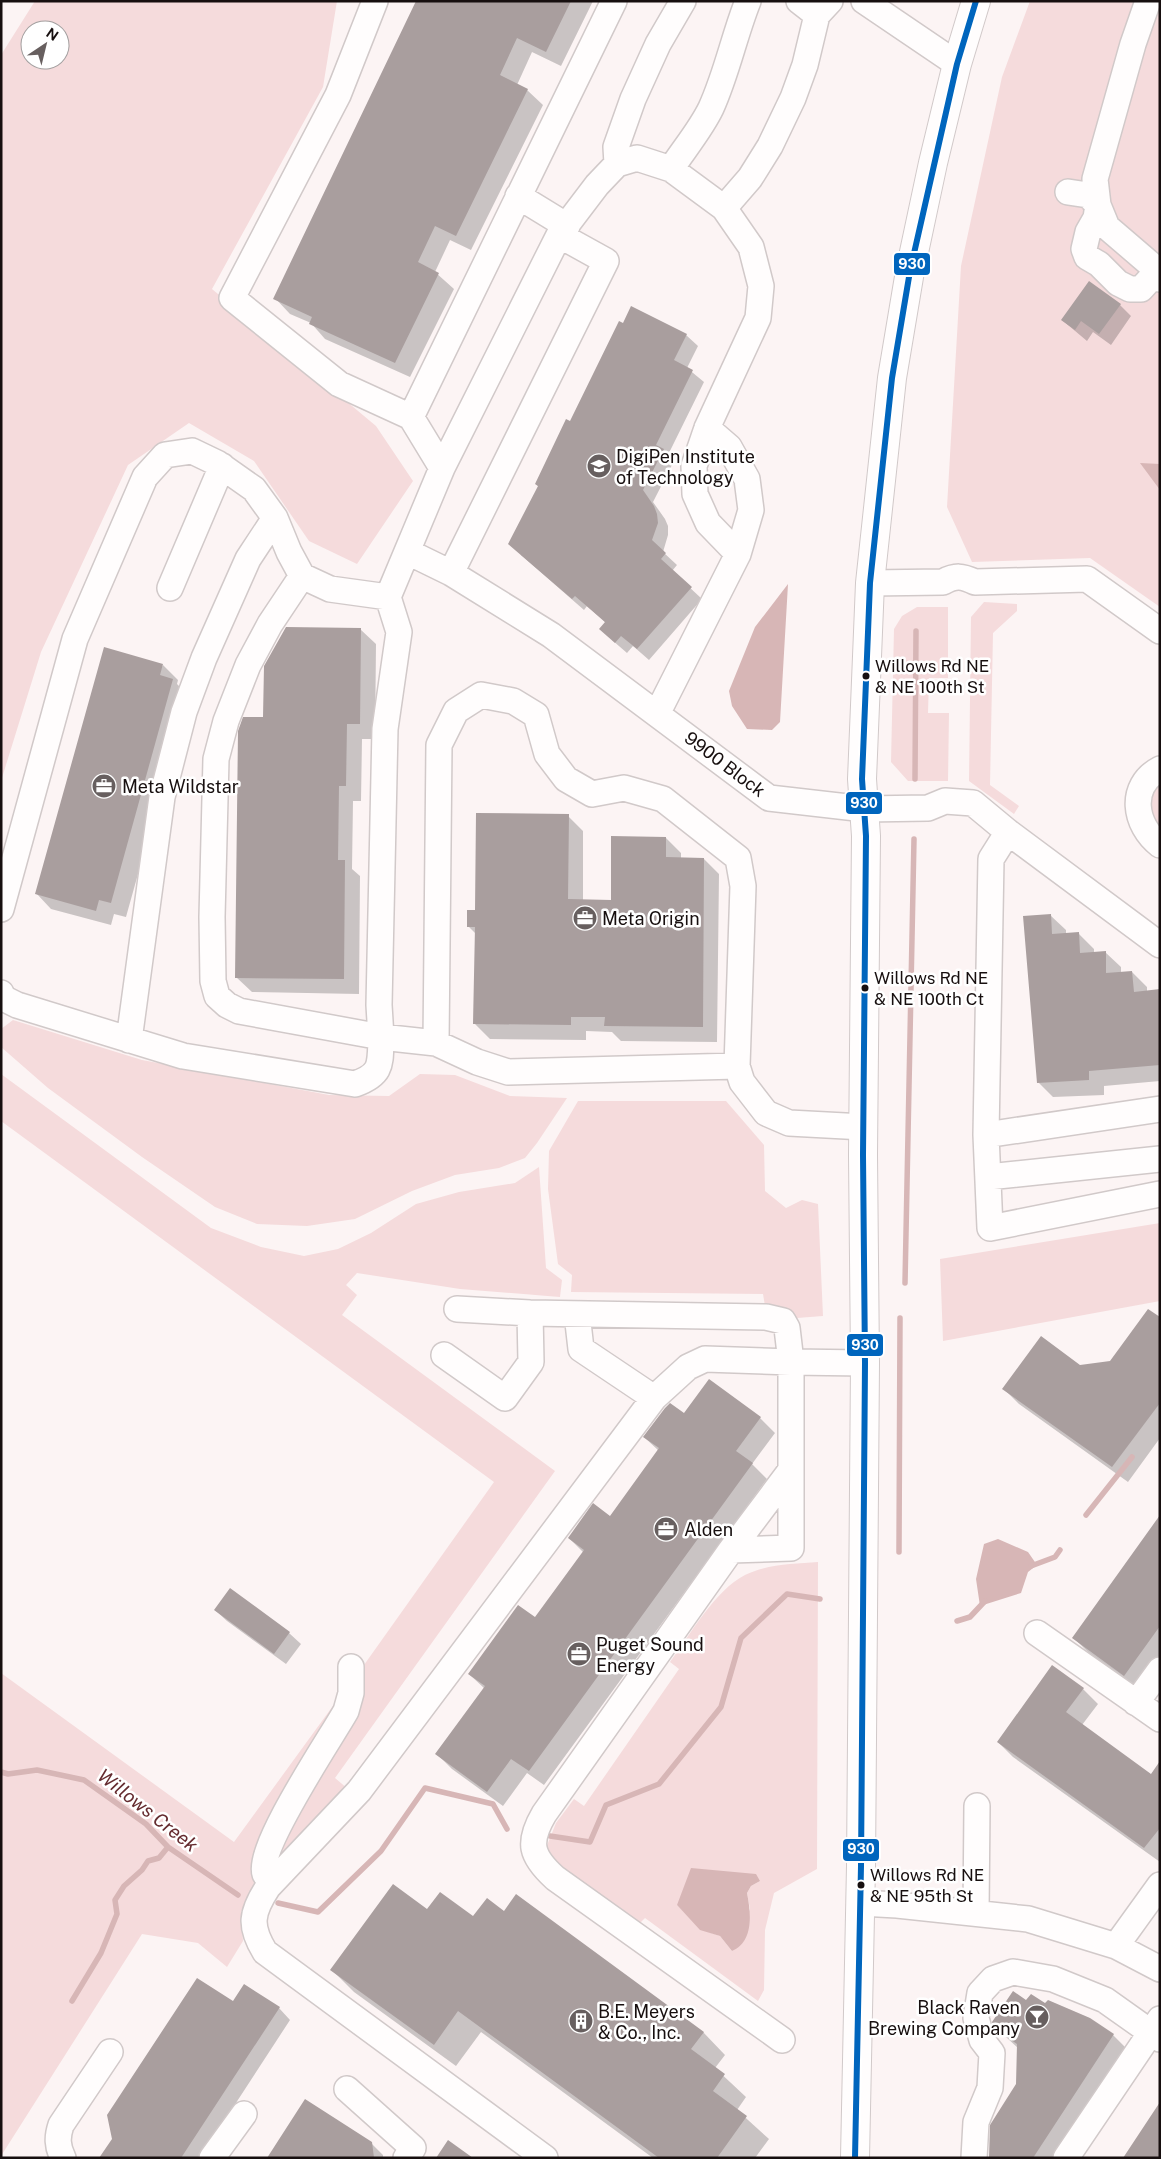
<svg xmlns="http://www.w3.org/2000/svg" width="1161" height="2159" viewBox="0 0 1161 2159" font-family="'Public Sans',sans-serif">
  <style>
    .green { fill: #f5dbdc; fill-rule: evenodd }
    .water { fill: #d7b6b6 }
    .shadow { fill: #0003 }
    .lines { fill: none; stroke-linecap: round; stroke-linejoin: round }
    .stream { stroke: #d7b6b6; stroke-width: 5.5 }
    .building { fill: #a99e9e }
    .minor-casing { stroke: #d1c9c9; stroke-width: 28 }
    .major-casing { stroke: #d1c9c9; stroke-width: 30 }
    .minor { stroke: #fffdfd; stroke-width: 25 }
    .major { stroke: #fffdfd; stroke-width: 28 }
    .bus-1-casing { stroke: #fff; stroke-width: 10 }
    .bus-1 { stroke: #0065bd; stroke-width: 6 }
    .bus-dot { fill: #170f0f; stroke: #fff; stroke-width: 2 }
    .labels { text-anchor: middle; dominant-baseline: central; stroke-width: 5; stroke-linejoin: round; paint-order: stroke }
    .bus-label { font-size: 17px; fill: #170f0f; stroke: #fff; text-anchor: start }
    .poi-label { font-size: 18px; fill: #170f0f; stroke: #fff; text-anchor: start }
    .street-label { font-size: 18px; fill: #170f0f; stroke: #fff }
    .water-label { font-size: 19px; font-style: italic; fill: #652c30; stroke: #fff }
    .line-badge { stroke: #fff; stroke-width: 2 }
    .badge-label { font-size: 14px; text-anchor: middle; font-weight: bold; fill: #fff }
  </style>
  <rect width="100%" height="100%" fill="#fcf4f4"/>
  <path class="green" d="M35,1h302l-14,86 -111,202 164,137 37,55 -56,83 -48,-23 -55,-80 -65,-38 -61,42 -87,187 -40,129v-726zM30,30h30v30h-30z
    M1030,1h130v606l-70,-49 -118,4 -25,-55 14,-241 41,-189z
    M984,602l33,2v7l-24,22 -3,152 29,21 -5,8 -45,-33 2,-164z
    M917,607h31v71h-19l-1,35h21l-1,68h-40l-17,-19 3,-133 8,-13z
    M1160,774v60l-15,-39z
    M13,1020l129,40 187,35 60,1 31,-22 35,1 55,21 57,2 -30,45 -12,15 -26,10 -44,7 -43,16 -57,28 -48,7 -50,-2 -42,-17 -73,-50 -94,-69 -47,-41v-18z
    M1,1074l210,154 50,19 43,9 34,-7 33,-16 45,-29 43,-12 56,-9 24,-16 7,101 16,12 -2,17 -100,-8 -103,-16 -11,12 11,10 -15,20 213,156 -220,307 13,11 -66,71 -8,-5 84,-144 6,-46 130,-183 -493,-361z
    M578,1101h148l38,44 1,46 21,17 16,-8 16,4 5,112 -26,2 -9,-5 -23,-7 -2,-12 -192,-2 1,-17 -14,-11 -10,-75 1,-38z
    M1160,1223v78l-217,40 -3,-82z
    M818,1562l-1,307 -43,24 -9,37 -1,60 -6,11 -113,-83 -8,8 -85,-63 -6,-15 10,-25 18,-24 10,7 95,-137 -9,-7c20,-27 45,-72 75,-87 22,-11 49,-11 73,-13zM760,1881l-9,5 -4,7 3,16 -18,42 -12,-15 -20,-7 -23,-24z
    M1,1673l233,169 104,-143 -97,213 2,29 -16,26 -29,-24 -56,-9 -141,222z"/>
  <path class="water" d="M1140,463l20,1v26z
    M788,584l-8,138 -8,8 -25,-1 -15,-23 -3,-15 26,-64z
    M998,1539l30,13 9,13 -9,7 -7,21 -41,13 -4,-27 8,-35z
    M691,1868l65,6 4,7 -9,5 -4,7c4,20 7,49 -15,58l-12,-15 -20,-6 -23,-25z"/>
  <path class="shadow" d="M417,1h176l-32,65 -29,-14 -15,33 10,5 16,15 -72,145 -21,-10 -15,32 19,17 -44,88 -85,-38 -14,-16 -21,-9 -15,-16z
    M1120,305l11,11 -20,29 -18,-13 -6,9 -25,-21z
    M686,335l12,11 -11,22 17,14 -36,73 6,6 -21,41 12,17 3,7v9l-5,17 14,13 -5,6 30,28 -53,61 -16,-14 -6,7 -15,-13 -6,-17 -19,-17 -3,4 -63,-55 18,-68 -3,-3 34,-62z
    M360,629l16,15 -1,95h-13l-1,62h-8l-1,68 8,7 -1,118 -107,-2 -16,-15 28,-258z
    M163,665l15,15 -1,4 11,11 -62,222 -12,-3 -3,11 -60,-16 -15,-16z
    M568,816l15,15v70h29l54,-63 15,15v5l23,1 15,15 -2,168 -96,-1 -9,-9 -26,-1v9l-96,-1 -15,-15 1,-90 -8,-8 8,-14z
    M1050,915l16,15v5l13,-1 15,15v4l11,-1 16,15v6l11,-1 15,15v5l13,-1v90l-56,5v9l-51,2 -15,-15z
    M1160,1319v119l-32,44 -109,-78 -15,-15 107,-27z
    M685,1415l75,3 15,15 -23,31 15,15 -223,306 -17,-12 -24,33 -51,-37 -15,-15 48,-65 -16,-15 66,-55 49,-66 -15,-15 41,-21 49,-66 -15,-14z
    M1160,1517v144l-21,29 -50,-37 -15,-15z
    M230,1590l59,43 12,11 -15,20 -59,-43 -12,-11z
    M1083,1689l15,15 -16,21 69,50 9,-12v99l-147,-105 -15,-15z
    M427,1911l47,7 30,-5 199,119 22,23 -10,13 31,29 -9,13 32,29 -14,19h-102l-172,-126 -25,34 -102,-74 -22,-22z
    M244,1986l35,22 11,12 -90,138h-99l132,-155z
    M1026,2002l20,3 67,30 15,15 -70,108h-68l27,-74 1,-36 -23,-21z
    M371,2143l12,12v3h-115z"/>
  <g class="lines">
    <path class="stream" d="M915,779l1,-148
      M905,1283l9,-444
      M1086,1515l46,-58
      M899,1552l1,-234
      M1031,1566l24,-9 5,-7
      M957,1621l13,-4 15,-16
      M1,1772l7,2 29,-4 47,10 62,44 22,23 70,48
      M550,1836l40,6 16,-37 53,-21 62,-77 20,-69 46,-44 33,5
      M278,1903l40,9 63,-61 44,-63 68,16 14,25
      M72,2001l29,-48 16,-39 -2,-14 9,-14 18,-16 6,-9 11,-3 9,-11"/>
  </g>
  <path class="building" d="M416,1h155l-25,51 -29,-14 -17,37 28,14 -72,147 -21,-10 -17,36 21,11 -44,90 -86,-39 3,-7 -39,-18z
    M1089,281l32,23 -22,30 -18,-13 -6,9 -14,-10z
    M631,306l56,28 -13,26 19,10 -37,75 8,4 -21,41 11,16 3,8 1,9 -6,17 14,13 -5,6 31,28 -55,62 -16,-13 -6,7 -16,-14 6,-7 -30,-26 -3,3 -64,-55 30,-58 -3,-2 31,-65 4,2 49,-100 4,2z
    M286,627l75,1 -1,96h-13l-1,62h-7l-1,74h7l-1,119 -109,-1 3,-247 5,-14h20l1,-51z
    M104,647l59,17 -3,11 13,4 -62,224 -12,-3 -3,11 -61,-17z
    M476,813l93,1 -1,85 43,1v-64l55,1v20l38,1 -1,169 -99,-1 1,-9h-34v8l-98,-1 2,-97h-8v-17h8z
    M1051,914l1,20 27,-2 1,21 26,-2v22l26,-2 2,21 26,-3v76l-71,6v9l-52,3 -14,-167z
    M1148,1309l12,8v86l-48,64 -110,-78 39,-53 39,29 30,-4z
    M709,1379l52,38 -25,34 17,12 -224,308 -18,-12 -24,33 -52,-38 50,-68 -17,-12 50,-69 17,12 49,-67 -16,-12 25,-35 17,13 49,-68 -16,-11 22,-29 5,-5 14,10z
    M1160,1515v111l-36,50 -52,-38z
    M230,1588l60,44 -16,22 -60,-44z
    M1052,1665l32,23 -18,24 85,62 9,-13v67l-16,20 -147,-106z
    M393,1884l34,25 13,-17 33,24 14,-18 17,13 12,-17 188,138 -13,17 34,25 -12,17 34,25 -30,42h-58l-201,-147 -24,34 -104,-75z
    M197,1978l36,23 11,-17 36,23 -99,151h-82l13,-19 -5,-24z
    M1013,1991l13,9 5,-6 14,9 3,-3 42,18 24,16 -81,124h-44l1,-33 26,-41 1,-40 -23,-16 -2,-6z
    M305,2099l67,43 2,16h-107z
    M1160,2102v56h-37z
    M448,2140l25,18h-37z"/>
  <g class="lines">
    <defs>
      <path id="minor" d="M799,1l18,14
        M864,1l93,63
        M1148,1l-15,43 -38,135 3,26 9,22 49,42 4,10
        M617,164l-1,-17 17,-48 25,-55 25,-43
        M671,169c13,-20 30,-40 40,-61 16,-35 23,-72 37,-107
        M1068,192l20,3 10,10 -2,13 -8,14 -4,17 3,8 12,7 19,19 12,6h11l11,-12 8,2
        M518,196l49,30
        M724,208l26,-30 20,-32 23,-48 12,-33 12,-50 13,-14
        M411,417l203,-416
        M442,468l117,-233 38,-50 20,-21 20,-6 34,11 53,39 27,39 10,39 -3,32 -51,110 -13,38 1,28 13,29 30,31
        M408,552l43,21 100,62 218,163 96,11 63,-1 17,-7 28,2 35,29 152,113
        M451,573l155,-312 -47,-26
        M302,576l-32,48 -22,41 -22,56 -10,38 -4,158 1,64 4,15 10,9 12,6 142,26 -2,-32 6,-276 14,-97 -11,-35 54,-129 -31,-51 -72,-33 -107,-86 106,-203 37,-94
        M870,583l73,-1c13,-7 19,-6 32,0l112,-3 73,52
        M170,588l52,-122
        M657,714l81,-160 13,-44 -4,-31 -18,-32 -22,-19
        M1160,769c-32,17 -26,56 0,76
        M1008,832l-17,27 -5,276 4,93 170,-34
        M1,909l74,-270 70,-162 20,-22 27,-4 25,12 37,26 21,29 14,34 13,24 28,13 58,8
        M1,993l2,5 14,7 166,51 172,28c28,-10 25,-20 26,-47l55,6 41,19 31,10 229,-6 5,16 24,31 23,10 75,4
        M129,1040l33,-243 22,-85 20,-54 44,-99 27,-41
        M436,1043l3,-298 17,-34 25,-16 32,6 23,14 11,39 19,25 26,15 32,-6 39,11 75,59 5,28 -6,180
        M986,1135l174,-26
        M988,1177l172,-18
        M457,1309l73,4 236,4 17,4 4,7 4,34v186l-60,2
        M577,1314l4,35 73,49
        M444,1355l61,43 26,-36 -1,-49
        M1037,1633l123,86
        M1136,1703l24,-33
        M272,1882c-2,-2 -6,-6 -7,-8 -9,-26 66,-136 81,-163l5,-18v-26
        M860,1903l37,2 131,14 88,27 44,23
        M976,1913l1,-107
        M1116,1946l44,-61
        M782,2040l-227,-162c-24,-22 -28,-35 -11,-64l187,-264 60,-80
        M347,2089l66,59 -7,10
        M63,2158c-6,-12 -6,-21 -2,-33l49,-73
        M212,2158l32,-44
        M545,2158l-280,-206c-16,-26 -14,-39 3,-65l91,-96 295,-393 34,-31 17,-8 86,3 74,1
        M974,2158l2,-36 14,-34 2,-35 -10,-13 -6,-22 4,-25 13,-14 20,-7 40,7 52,21 55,39
        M1066,2158l94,-139"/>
      <path id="major" d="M855,2158l6,-292 4,-503 -2,-208 3,-319 -4,-57 8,-196 22,-205 18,-107 23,-108 24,-99 19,-63"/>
    </defs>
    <use href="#minor" class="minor-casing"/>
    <use href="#major" class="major-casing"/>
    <use href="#minor" class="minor"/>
    <use href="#major" class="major"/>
    <defs>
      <path id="bus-1" d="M855,2158l6,-292 4,-503 -2,-208 3,-319 -4,-57 8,-196 22,-205 18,-107 47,-207 19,-63"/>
    </defs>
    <use href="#bus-1" class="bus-1-casing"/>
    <use href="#bus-1" class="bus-1"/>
  </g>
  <defs>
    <symbol id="university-disc" viewBox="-11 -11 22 22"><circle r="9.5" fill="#675f5f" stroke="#fff"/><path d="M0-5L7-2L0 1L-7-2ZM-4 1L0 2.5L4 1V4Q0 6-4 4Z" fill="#fff"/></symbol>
    <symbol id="office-disc" viewBox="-11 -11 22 22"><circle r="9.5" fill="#675f5f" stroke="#fff"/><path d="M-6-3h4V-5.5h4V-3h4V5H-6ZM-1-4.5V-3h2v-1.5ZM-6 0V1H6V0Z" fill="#fff"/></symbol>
    <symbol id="bar-disc" viewBox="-11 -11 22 22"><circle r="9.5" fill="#675f5f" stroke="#fff"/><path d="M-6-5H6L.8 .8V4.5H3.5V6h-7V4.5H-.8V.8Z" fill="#fff"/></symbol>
    <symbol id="building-disc" viewBox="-11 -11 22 22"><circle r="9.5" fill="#675f5f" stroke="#fff"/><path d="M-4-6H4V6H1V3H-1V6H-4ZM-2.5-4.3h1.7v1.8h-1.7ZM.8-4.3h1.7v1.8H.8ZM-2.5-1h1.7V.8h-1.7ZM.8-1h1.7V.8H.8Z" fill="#fff"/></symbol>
  </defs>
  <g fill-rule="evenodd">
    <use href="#university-disc" x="585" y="452" width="28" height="28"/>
    <use href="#office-disc" x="90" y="772" width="28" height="28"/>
    <use href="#office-disc" x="571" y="904" width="28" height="28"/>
    <use href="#office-disc" x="652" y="1515" width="28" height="28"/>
    <use href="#office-disc" x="565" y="1640" width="28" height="28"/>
    <use href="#bar-disc" x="1023" y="2003" width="28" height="28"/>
    <use href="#building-disc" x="567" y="2007" width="28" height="28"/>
  </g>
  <g class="bus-dot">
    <circle cx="866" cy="676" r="4.5"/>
    <circle cx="865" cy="988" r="4.5"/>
    <circle cx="861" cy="1885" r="4.5"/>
  </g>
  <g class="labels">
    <g class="bus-label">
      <text x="875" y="666">Willows Rd NE<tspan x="875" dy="21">&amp; NE 100th St</tspan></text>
      <text x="874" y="978">Willows Rd NE<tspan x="874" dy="21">&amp; NE 100th Ct</tspan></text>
      <text x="870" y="1875">Willows Rd NE<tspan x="870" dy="21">&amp; NE 95th St</tspan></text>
    </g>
    <g class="poi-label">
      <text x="616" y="456">DigiPen Institute<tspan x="616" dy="21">of Technology</tspan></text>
      <text x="122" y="786">Meta Wildstar</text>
      <text x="602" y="918">Meta Origin</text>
      <text x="684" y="1529">Alden</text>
      <text x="596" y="1644">Puget Sound<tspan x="596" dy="21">Energy</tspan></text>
      <text x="1020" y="2007" text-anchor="end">Black Raven<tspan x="1020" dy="21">Brewing Company</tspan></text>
      <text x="598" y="2011">B.E. Meyers<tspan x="598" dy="21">&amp; Co., Inc.</tspan></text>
    </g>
    <g class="street-label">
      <text transform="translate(725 764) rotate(37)">9900 Block</text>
    </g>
    <g class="water-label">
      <text transform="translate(148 1810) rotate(38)">Willows Creek</text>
    </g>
  </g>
  <g class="line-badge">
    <rect x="893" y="252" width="38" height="24" rx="5" fill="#0065bd"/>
    <rect x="845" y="791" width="38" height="24" rx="5" fill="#0065bd"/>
    <rect x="846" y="1333" width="38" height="24" rx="5" fill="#0065bd"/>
    <rect x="842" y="1838" width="38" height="24" rx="5" fill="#0065bd"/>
  </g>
  <g class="badge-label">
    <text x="912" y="269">930</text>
    <text x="864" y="808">930</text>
    <text x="865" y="1350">930</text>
    <text x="861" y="1854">930</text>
  </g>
  <rect width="1161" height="2159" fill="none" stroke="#170f0f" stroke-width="5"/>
  <g transform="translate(45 45) rotate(35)"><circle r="24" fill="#ffffff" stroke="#a29f9f"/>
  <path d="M0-4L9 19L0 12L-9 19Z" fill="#675f5f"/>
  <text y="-8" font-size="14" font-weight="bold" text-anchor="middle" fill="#170f0f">N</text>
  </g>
</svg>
